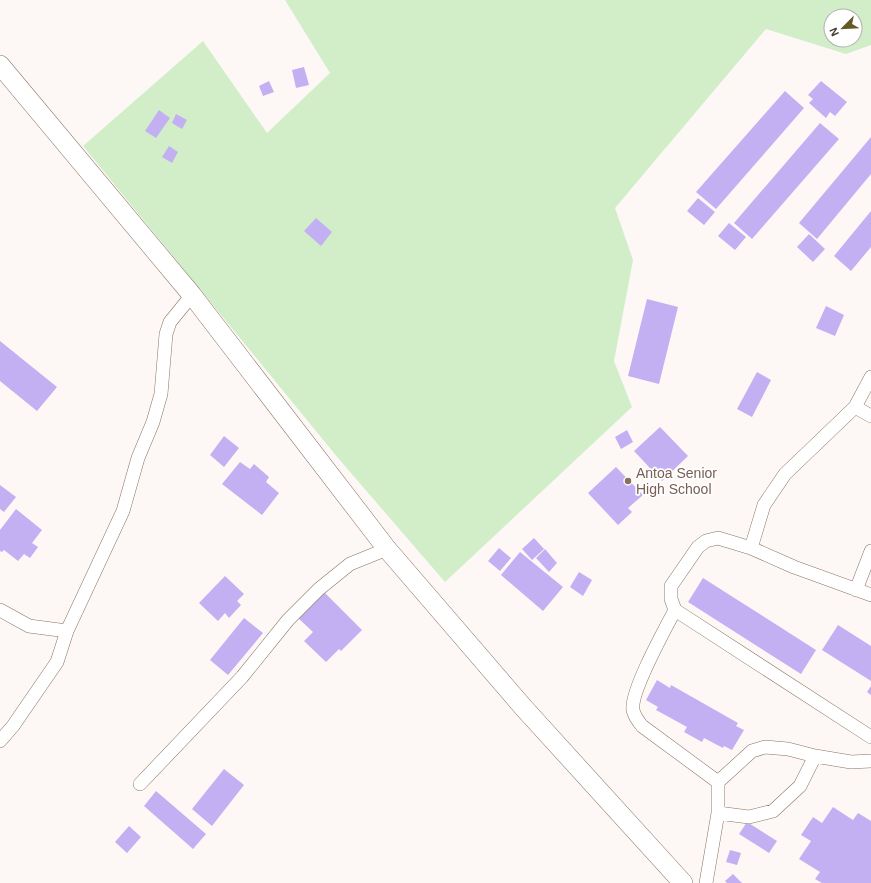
<svg xmlns="http://www.w3.org/2000/svg" width="871" height="883" viewBox="0 0 871 883" font-family="Arial,sans-serif">
  <style>
    .green { fill: #d1eec9; fill-rule: evenodd }
    .building { fill: #c2b0f3 }
    .lines { fill: none; stroke-linecap: round; stroke-linejoin: round }
    .street-casing { stroke: #897463; stroke-width: 14 }
    .secondary-casing { stroke: #897463; stroke-width: 20 }
    .street { stroke: #fff; stroke-width: 13 }
    .secondary { stroke: #fff; stroke-width: 19 }
    .education-dot { fill: #8d6e63; stroke: #fff; stroke-width: 1.5 }
    .labels { text-anchor: middle; dominant-baseline: central; stroke-width: 3.5; stroke-linejoin: round; paint-order: stroke }
    .education-label { font-size: 14px; fill: #785e54; stroke: #fff; text-anchor: start }
  </style>
  <rect width="100%" height="100%" fill="#fdf8f5"/>
  <path class="green" d="M285,0h586v45l-25,9 -80,-25 -151,179 18,52 -19,101 18,46 -187,175 -107,-124 -255,-312 120,-105 64,92 63,-60zM831,16h24v24h-24z"/>
  <path class="building" d="M304,67l5,18 -13,3 -4,-18z
    M269,81l5,11 -11,4 -4,-10z
    M821,81l26,21 -12,14 -5,-4 -4,6 -17,-15 4,-4 -5,-4z
    M785,91l19,17 -88,101 -20,-17z
    M159,110l11,8 -14,20 -11,-7z
    M176,114l11,6 -5,9 -10,-6z
    M820,123l19,16 -87,100 -18,-16z
    M871,137v37l-54,65 -18,-16z
    M169,146l9,6 -6,11 -10,-6z
    M698,198l17,14 -11,13 -17,-14z
    M871,211v36l-20,24 -17,-15z
    M316,218l16,14 -11,14 -17,-15z
    M729,223l17,14 -11,13 -17,-14z
    M809,234l16,15 -12,13 -16,-15z
    M647,299l31,8 -19,77 -31,-8z
    M826,306l18,9 -9,21 -19,-8z
    M0,341l57,46 -20,24 -37,-30z
    M757,372l14,8 -19,37 -15,-8z
    M660,427l28,29 -26,25 -28,-30z
    M627,430l6,12 -12,7 -6,-12z
    M224,436l15,12 -15,19 -14,-12z
    M240,462l10,7 4,-5 15,13 -3,5 13,11 -17,22 -40,-31z
    M616,467l27,28 -15,13 4,4 -14,13 -30,-32z
    M0,485l16,12 -12,15 -4,-3z
    M16,509l26,21 -10,13 6,4 -8,11 -6,-4 -6,7 -14,-11 -2,2 -2,-1v-21z
    M534,538l10,11 -12,11 -10,-11z
    M499,548l12,10 -11,13 -12,-10z
    M545,549l12,14 -8,9 -13,-14z
    M520,552l43,35 -20,24 -42,-36z
    M579,572l13,8 -9,16 -13,-9z
    M225,576l19,18 -7,7 4,4 -12,13 -4,-5 -7,8 -19,-18z
    M703,578l113,72 -15,24 -113,-72z
    M323,591l39,39 -21,21 -2,-2 -13,13 -22,-21 9,-9 -16,-15z
    M244,618l19,15 -35,42 -18,-15z
    M838,625l33,21v35l-49,-31z
    M657,680l13,8 1,-3 67,38 -2,3 8,4 -12,20 -8,-4 -1,2 -19,-10 -2,4 -18,-10 3,-5 -31,-17 2,-3 -12,-7z
    M871,686v9l-4,-3z
    M224,769l20,16 -32,41 -20,-17z
    M156,791l50,43 -13,15 -49,-43z
    M833,807l20,13 5,-7 13,8v62h-49l-7,-4 5,-7 -21,-13 12,-18 -10,-6 12,-18 9,6z
    M747,822l30,19 -8,12 -30,-19z
    M129,826l12,11 -14,16 -12,-11z
    M730,850l11,3 -4,12 -11,-3z
    M733,874l9,9h-15l-2,-2z"/>
  <g class="lines">
    <defs>
      <path id="street" d="M855,407l16,9
        M751,548l13,-43 21,-31 70,-67 16,-30
        M856,590l15,-39
        M871,595l-77,-28 -43,-19 -33,-10 -12,3 -8,6 -27,39v13l4,11 196,127
        M0,610l29,16 38,5
        M675,610c-10,19 -45,82 -42,100 1,6 5,11 9,16l76,56
        M0,741l13,-15 44,-64 10,-31 56,-120 15,-53 15,-36 8,-28 5,-60 4,-12 22,-27
        M140,784l102,-107 46,-57 31,-31 31,-25 37,-15
        M718,813l31,4 24,-6 27,-25 15,-30
        M706,883l12,-70v-31l34,-31 13,-4 23,2 27,7 36,6 20,-1"/>
      <path id="secondary" d="M0,65l192,230 195,254 136,158 160,176"/>
    </defs>
    <use href="#street" class="street-casing"/>
    <use href="#secondary" class="secondary-casing"/>
    <use href="#street" class="street"/>
    <use href="#secondary" class="secondary"/>
  </g>
  <circle class="education-dot" cx="628" cy="481" r="4"/>
  <g class="labels">
    <g class="education-label">
      <text x="636" y="473">Antoa Senior<tspan x="636" dy="16">High School</tspan></text>
    </g>
  </g>
  <g transform="translate(843 28) rotate(246)"><circle r="19" fill="#ffffff" stroke="#b3b0ad"/>
  <path d="M0-3L7 15L0 10L-7 15Z" fill="#635925"/>
  <text y="-6" font-size="11" font-weight="bold" text-anchor="middle" fill="#423931">N</text>
  </g>
</svg>
